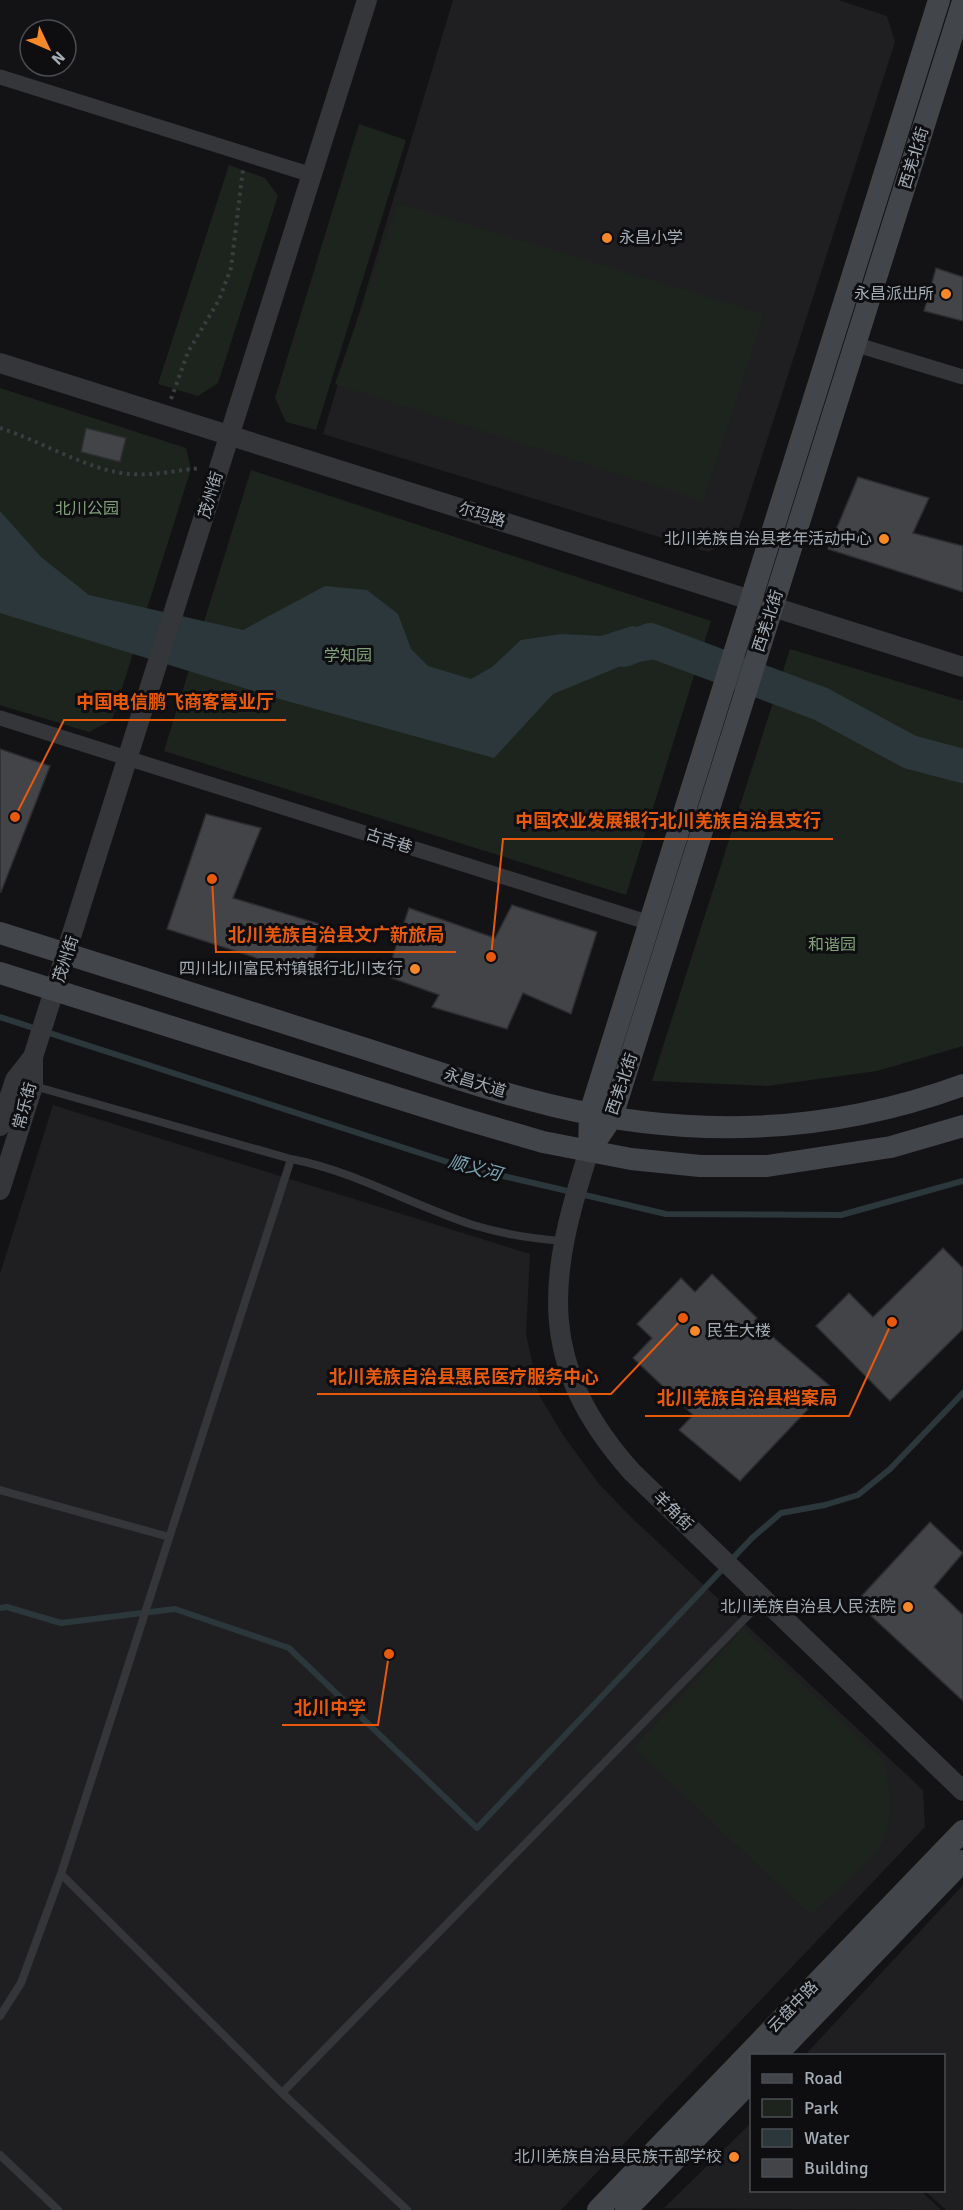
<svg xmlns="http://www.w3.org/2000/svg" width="963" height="2210" viewBox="0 0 963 2210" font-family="Signika,'Noto Sans SC',sans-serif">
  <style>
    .built { fill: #1f1f22 }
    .green { fill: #1d241d }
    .water { fill: #2b373a }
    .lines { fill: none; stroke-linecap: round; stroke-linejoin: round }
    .stream { stroke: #2b373a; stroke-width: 6 }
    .river { stroke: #2b373a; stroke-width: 34 }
    .building { fill: #424448; stroke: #2d2d31; stroke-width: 1.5 }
    .path { stroke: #3a3d41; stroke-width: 4; stroke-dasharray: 3 4.5; stroke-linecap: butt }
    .service { stroke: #34363a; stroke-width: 8 }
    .minor { stroke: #34363a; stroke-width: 15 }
    .tertiary { stroke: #34363a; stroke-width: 20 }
    .secondary { stroke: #42454a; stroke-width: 22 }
    .poi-dot { fill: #f6882a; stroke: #0e0e10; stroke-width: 2 }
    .labels { text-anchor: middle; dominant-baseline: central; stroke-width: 6; stroke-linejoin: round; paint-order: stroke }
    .street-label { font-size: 16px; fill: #a4adb5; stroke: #0e0e10 }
    .poi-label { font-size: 16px; fill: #a4adb5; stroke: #0e0e10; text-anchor: end }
    .park-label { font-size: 16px; fill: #80a17a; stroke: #0e0e10 }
    .water-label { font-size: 18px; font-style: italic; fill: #7aa3b2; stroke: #0e0e10 }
    .leader { fill: none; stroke: #e8590c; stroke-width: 2 }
    .callout-dot { fill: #e8590c; stroke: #0e0e10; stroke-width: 2 }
    .callout-label { font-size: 18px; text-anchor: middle; font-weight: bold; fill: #e8590c; stroke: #0e0e10; stroke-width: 6; stroke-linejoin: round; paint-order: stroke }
  </style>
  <rect width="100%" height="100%" fill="#131315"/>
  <path class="built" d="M453,0h385l49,16 8,26 -160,498 -27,12 -385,-118z
    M53,1105l477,149 -4,80 13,61 24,40 36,49 33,34 291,272 2,37 -364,383h-561v-936z
    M963,1885v325h-17l-21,-19 19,-1v-134l-139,-1z
    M751,2123l1,67 169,1 20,19 -277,-2z"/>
  <path class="green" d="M359,124l47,16 -90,290 -30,-8 -11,-24z
    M229,165l36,13 13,18 -60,187 -20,13 -40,-12z
    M398,203l366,111 -61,187 -368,-117z
    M0,388l186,60 5,21 -79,251 -23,12 -89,-27z
    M251,470l460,151 -85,274 -462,-144z
    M790,649l173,52v345l-86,25 -110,15 -115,-5z
    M743,1628l140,132c7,22 12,66 -3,86 -18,25 -47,47 -69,69l-177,-167z"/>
  <path class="water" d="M0,511l41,46 48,38 154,35 82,-44 42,4 31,24 13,35 17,17 43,13 21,-12 29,-27 40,-6 40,2 31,-10 38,7 -2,24 -42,7 -73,30 -59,64 -211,-58 -283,-87z"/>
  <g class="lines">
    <path class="stream" d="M0,1017l460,149 206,48 175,1 122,-34
      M0,1608l7,-1 54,16 114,-14 114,39 188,180 275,-290 29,-25 44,-8 33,-10 32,-26 73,-76"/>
    <path class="river" d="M624,650l26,-10 171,64 89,48 53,14"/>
  </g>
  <path class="building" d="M936,268l27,9v44l-39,-10z
    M86,428l40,10 -6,24 -39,-10z
    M858,477l71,21 -16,35 50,13v46l-135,-43z
    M0,749l50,17 -49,126h-1z
    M206,814l55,14 -28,70 90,27 -14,50 -142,-46z
    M512,905l85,27 -26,82 -48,-21 -16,36 -75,-22 7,-12 -53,-19 23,-68 86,30z
    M943,1248l20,20v61l-73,72 -74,-75 33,-33 24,24z
    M712,1274l45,44 -3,3 76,65 -90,95 -61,-51 14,-15 -60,-57 19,-20 -15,-14 44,-46 14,14z
    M930,1522l33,31 -29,34 29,28v86l-107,-99z"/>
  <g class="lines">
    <path class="path" d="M171,399l17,-47 31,-52 12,-32 12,-99
      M0,428c39,12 91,44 131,46 24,2 47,-4 70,-6"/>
    <path class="service" d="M34,1086l257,73c64,12 120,46 182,66 30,9 60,14 91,16
      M0,1490l169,47
      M61,1874l221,219 125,117
      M0,2016l21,-33 40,-109 230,-715
      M282,2093l481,-493
      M0,2155l58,55"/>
    <path class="minor" d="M0,77l312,98
      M854,344l109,33
      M0,718l650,205"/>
    <path class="tertiary" d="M0,363l963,304
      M0,1126l15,-46 18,-23
      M589,1151c-42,129 -53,213 43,321l331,319
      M0,1190l33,-104v-29l334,-1057"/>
    <path class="secondary" d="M0,933c115,36 229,72 344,109 70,22 139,47 210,64 138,33 276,28 409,-21
      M0,973l461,145 82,24 88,17 69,7h67l124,-19 72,-21
      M589,1151l23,-34 351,-1116
      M589,1151l1,-38 349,-1113
      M775,2056l188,-195
      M598,2210l365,-379
      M626,2210l126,-130"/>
  </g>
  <g class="poi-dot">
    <circle cx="607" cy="238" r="6"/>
    <circle cx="946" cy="294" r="6"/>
    <circle cx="884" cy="539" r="6"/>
    <circle cx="415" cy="969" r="6"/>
    <circle cx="695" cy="1331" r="6"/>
    <circle cx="908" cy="1607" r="6"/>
    <circle cx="734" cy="2157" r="6"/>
  </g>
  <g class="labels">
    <g class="street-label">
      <text transform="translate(914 158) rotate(-73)">西羌北街</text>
      <text transform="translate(211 495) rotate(-73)">茂州街</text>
      <text transform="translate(482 515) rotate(17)">尔玛路</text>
      <text transform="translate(768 621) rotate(-72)">西羌北街</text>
      <text transform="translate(389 841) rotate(18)">古吉巷</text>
      <text transform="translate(66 959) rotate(-72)">茂州街</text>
      <text transform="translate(475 1083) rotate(17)">永昌大道</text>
      <text transform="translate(622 1084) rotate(-71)">西羌北街</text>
      <text transform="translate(25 1106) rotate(-75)">常乐街</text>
      <text transform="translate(673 1511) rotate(44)">羊角街</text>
      <text transform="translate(793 2007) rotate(-46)">云盘中路</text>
    </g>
    <g class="poi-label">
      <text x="619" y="238" text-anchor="start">永昌小学</text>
      <text x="934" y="294">永昌派出所</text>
      <text x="872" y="539">北川羌族自治县老年活动中心</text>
      <text x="403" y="969">四川北川富民村镇银行北川支行</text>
      <text x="707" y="1331" text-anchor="start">民生大楼</text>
      <text x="896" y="1607">北川羌族自治县人民法院</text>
      <text x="722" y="2157">北川羌族自治县民族干部学校</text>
    </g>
    <g class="park-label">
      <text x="87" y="509">北川公园</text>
      <text x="348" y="656">学知园</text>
      <text x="832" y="945">和谐园</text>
    </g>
    <g class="water-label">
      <text transform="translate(475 1168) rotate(15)">顺义河</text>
    </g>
  </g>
  <path class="leader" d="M15 817L64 720H286M491 957L503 839H833M212 879L216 952H456M683 1318L611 1394H317M892 1322L849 1416H645M389 1654L378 1725H282"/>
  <g class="callout-dot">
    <circle cx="15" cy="817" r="6"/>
    <circle cx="491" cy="957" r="6"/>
    <circle cx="212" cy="879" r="6"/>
    <circle cx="683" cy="1318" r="6"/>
    <circle cx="892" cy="1322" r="6"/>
    <circle cx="389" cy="1654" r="6"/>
  </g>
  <g class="callout-label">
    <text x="175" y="708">中国电信鹏飞商客营业厅</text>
    <text x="668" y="827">中国农业发展银行北川羌族自治县支行</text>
    <text x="336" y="941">北川羌族自治县文广新旅局</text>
    <text x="464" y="1383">北川羌族自治县惠民医疗服务中心</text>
    <text x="747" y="1404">北川羌族自治县档案局</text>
    <text x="330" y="1714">北川中学</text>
  </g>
  <rect x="750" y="2054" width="195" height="138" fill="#0e0e10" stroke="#4a4e52" stroke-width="1.5"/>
  <rect x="762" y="2074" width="30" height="9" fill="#42454a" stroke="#4a4e52" stroke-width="1.5"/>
  <text x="804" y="2084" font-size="18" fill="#a4adb5">Road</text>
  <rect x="762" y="2099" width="30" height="18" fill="#1d241d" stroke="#4a4e52" stroke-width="1.5"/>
  <text x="804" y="2114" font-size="18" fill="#a4adb5">Park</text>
  <rect x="762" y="2129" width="30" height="18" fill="#2b373a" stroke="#4a4e52" stroke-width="1.5"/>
  <text x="804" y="2144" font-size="18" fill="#a4adb5">Water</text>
  <rect x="762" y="2159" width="30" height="18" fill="#424448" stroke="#4a4e52" stroke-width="1.5"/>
  <text x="804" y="2174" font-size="18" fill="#a4adb5">Building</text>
  <g transform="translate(48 48) rotate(134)"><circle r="28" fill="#0e0e10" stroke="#4a4e52" stroke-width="1.5"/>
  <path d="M0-4.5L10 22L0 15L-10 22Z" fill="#f6882a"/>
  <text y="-9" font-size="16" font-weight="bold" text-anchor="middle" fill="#a4adb5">N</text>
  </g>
</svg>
